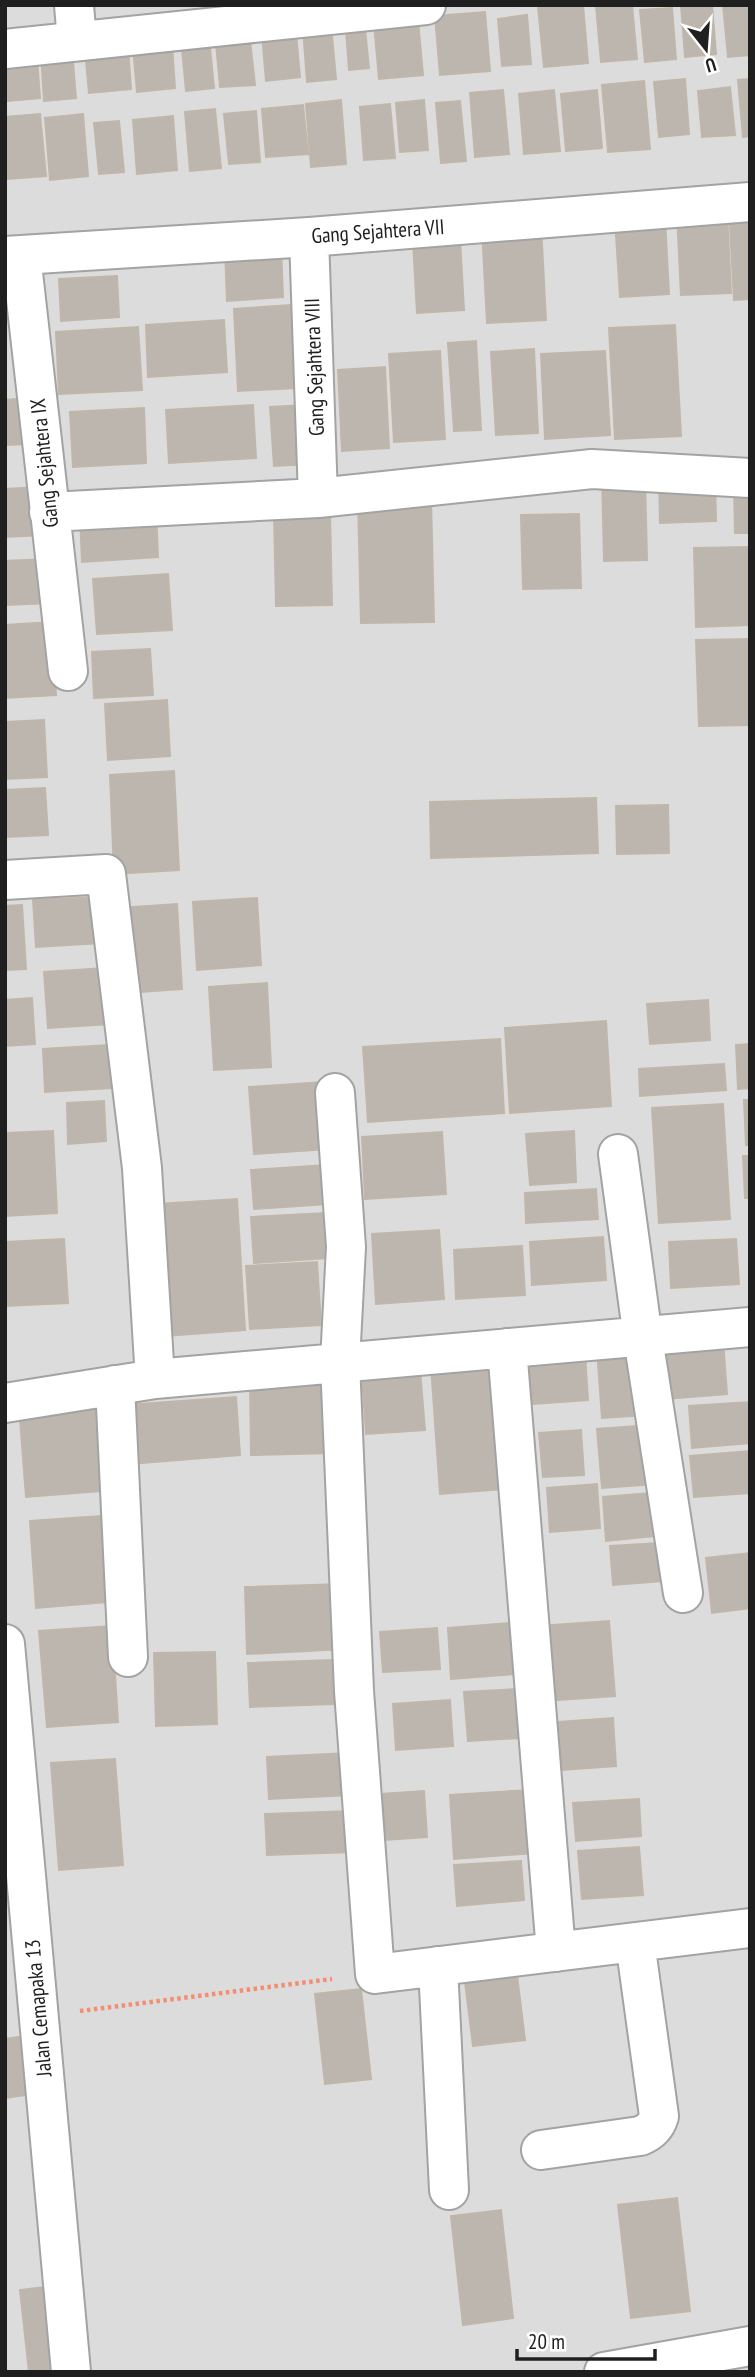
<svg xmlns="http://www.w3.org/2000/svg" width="755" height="2377" viewBox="0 0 755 2377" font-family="'PT Sans Narrow',sans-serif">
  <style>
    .residential { fill: #dddcdc }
    .building { fill: #bcb6af; stroke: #c0b6a9; stroke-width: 2 }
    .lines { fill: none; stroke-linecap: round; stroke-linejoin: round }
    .street-casing { stroke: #a3a3a3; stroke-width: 42 }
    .path { stroke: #f38e73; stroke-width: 4.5; stroke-dasharray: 3.5 3.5; stroke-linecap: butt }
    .street { stroke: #fff; stroke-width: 38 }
    .labels { text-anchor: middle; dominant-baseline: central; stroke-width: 5; stroke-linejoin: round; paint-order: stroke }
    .street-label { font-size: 21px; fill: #1f1f1f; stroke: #fff }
  </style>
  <rect width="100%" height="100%" fill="#efede6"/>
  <path class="residential" d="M5,5h745v2367h-745z"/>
  <path class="building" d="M557,5h26l5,58 -44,4 -6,-60z
    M632,5l5,54 -36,3 -5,-56z
    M681,5h31l4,49 -31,3z
    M723,5h27v50l-22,2z
    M672,8l4,51 -31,3 -5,-52z
    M485,12l5,59 -50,4 -5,-59z
    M527,15l4,49 -29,2 -4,-47z
    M418,20l5,55 -44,4 -5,-55z
    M331,25l5,54 -29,3 -4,-54z
    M365,29l4,39 -20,2 -3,-40z
    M296,33l4,44 -34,4 -4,-46z
    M209,37l5,51 -28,3 -5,-52z
    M250,40l5,45 -35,2 -4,-44z
    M172,45l3,43 -38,4 -4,-44z
    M128,46l3,43 -42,4 -4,-43z
    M72,50l4,48 -32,3 -3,-48z
    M37,58l3,40 -32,3 -3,-34z
    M685,79l4,55 -30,3 -5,-55z
    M750,79v57l-7,1 -5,-57z
    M644,81l6,68 -42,3 -6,-67z
    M730,87l5,48 -33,2 -4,-46z
    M503,90l6,64 -34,3 -5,-64z
    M554,90l6,61 -36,3 -5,-60z
    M597,90l5,58 -36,3 -5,-57z
    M341,100l5,64 -35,3 -5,-63z
    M424,100l4,50 -28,2 -4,-49z
    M460,101l6,60 -25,2 -5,-60z
    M390,104l5,54 -31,2 -4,-53z
    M303,105l5,49 -42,3 -4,-48z
    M215,109l6,59 -31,3 -5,-59z
    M256,111l4,51 -31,2 -5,-50z
    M40,114l6,62 -38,3 -3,-62z
    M83,114l5,62 -38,4 -5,-62z
    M173,116l4,54 -40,4 -4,-54z
    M119,121l5,51 -25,2 -5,-51z
    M750,205v94l-16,1 -5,-94z
    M727,212l4,81 -50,2 -4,-80z
    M665,217l4,77 -49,3 -5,-77z
    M541,225l5,95 -59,3 -5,-94z
    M460,239l4,71 -47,3 -4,-71z
    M281,247l2,50 -56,4 -2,-51z
    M117,276l2,41 -58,4 -2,-42z
    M291,305l5,83 -58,3 -4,-82z
    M224,320l3,52 -79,5 -2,-52z
    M675,325l6,111 -66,3 -6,-111z
    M138,327l4,63 -83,4 -3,-62z
    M476,341l5,89 -27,1 -6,-88z
    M534,349l4,84 -42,2 -5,-83z
    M440,351l5,88 -51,3 -5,-88z
    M605,351l5,84 -65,4 -4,-85z
    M385,367l4,81 -47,3 -4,-81z
    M27,398l3,46 -25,1v-45z
    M253,405l3,53 -87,5 -3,-53z
    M306,405l3,59 -35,2 -4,-59z
    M144,408l2,55 -73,4 -3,-55z
    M645,476l2,84 -43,1 -2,-84z
    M715,477l1,44 -56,2 -1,-45z
    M40,487l3,48 -38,2v-48z
    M734,488h16v45h-15z
    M431,499l3,123 -73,1 -3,-122z
    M156,510l2,47 -76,5 -2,-48z
    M330,513l2,92 -56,1 -2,-92z
    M579,514l2,74 -58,1 -2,-74z
    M750,547v78l-54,2 -2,-79z
    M48,559l3,44 -46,2v-44z
    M168,574l4,56 -75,4 -4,-55z
    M52,622l4,73 -51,3v-73z
    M750,639v86l-51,1 -3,-86z
    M150,649l3,46 -59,3 -2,-46z
    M167,700l3,56 -62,4 -3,-56z
    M44,720l3,57 -42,2v-57z
    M174,771l5,99 -65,4 -4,-99z
    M45,788l3,47 -43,2v-47z
    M596,798l2,55 -167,5 -1,-56z
    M668,805l1,48 -52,1 -1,-48z
    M100,897l2,46 -66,4 -3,-47z
    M257,898l4,67 -64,5 -4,-68z
    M177,904l5,85 -57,4 -5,-85z
    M22,905l4,64 -21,1v-64z
    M106,968l4,56 -62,4 -4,-56z
    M267,983l4,84 -57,3 -5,-83z
    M32,998l3,46 -30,2v-46z
    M708,1000l2,40 -60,4 -3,-40z
    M606,1021l5,85 -101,7 -5,-85z
    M500,1039l4,74 -136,9 -5,-75z
    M750,1044v44l-12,1 -2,-44z
    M109,1045l2,43 -66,4 -2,-43z
    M724,1064l2,26 -86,6 -1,-27z
    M323,1082l5,67 -74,5 -5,-67z
    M744,1100h6v45h-4z
    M104,1101l2,40 -38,3 -1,-41z
    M723,1104l7,115 -71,4 -7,-115z
    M53,1131l4,82 -52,3v-83z
    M574,1131l2,51 -46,3 -4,-51z
    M442,1132l4,62 -81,5 -3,-62z
    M743,1156h7v42h-5z
    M326,1165l2,39 -74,5 -3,-39z
    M596,1189l2,30 -72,4 -1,-30z
    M237,1199l8,131 -80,6 -8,-132z
    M326,1213l2,45 -74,5 -3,-46z
    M439,1230l5,69 -68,5 -4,-70z
    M603,1237l3,43 -74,5 -2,-43z
    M64,1239l4,64 -63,3v-64z
    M736,1239l3,45 -68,4 -2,-46z
    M522,1246l3,49 -69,4 -2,-49z
    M317,1262l4,63 -71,4 -4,-63z
    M723,1339l4,55 -61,5 -4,-56z
    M641,1347l5,68 -44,3 -5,-68z
    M585,1354l3,46 -55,4 -4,-46z
    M495,1361l9,128 -64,5 -9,-128z
    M420,1370l5,60 -59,4 -4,-59z
    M330,1381l2,72 -81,2 -1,-72z
    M236,1397l4,58 -110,9 -4,-59z
    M94,1400l7,91 -75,6 -7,-91z
    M750,1402v41l-58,5 -3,-42z
    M650,1425l5,59 -53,4 -5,-59z
    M581,1430l3,45 -41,2 -4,-44z
    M750,1451v42l-56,4 -4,-41z
    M597,1484l3,44 -50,4 -3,-44z
    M651,1493l3,43 -48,5 -3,-44z
    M101,1516l6,86 -71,6 -6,-87z
    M660,1543l3,38 -50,4 -3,-39z
    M750,1553v55l-38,5 -6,-55z
    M343,1584l2,65 -98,5 -2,-67z
    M609,1621l6,75 -71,5 -5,-75z
    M511,1623l4,51 -64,5 -3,-51z
    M112,1626l6,96 -71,5 -8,-96z
    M437,1628l3,41 -57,3 -3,-40z
    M215,1652l2,72 -61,2 -2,-73z
    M333,1660l1,44 -84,3 -2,-44z
    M518,1689l3,49 -53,3 -4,-49z
    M450,1700l3,46 -57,4 -3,-46z
    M613,1718l3,48 -68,5 -3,-48z
    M349,1753l1,42 -81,4 -2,-42z
    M115,1759l8,106 -64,5 -8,-107z
    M530,1790l4,63 -80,6 -4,-64z
    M424,1791l3,46 -43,3 -3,-46z
    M639,1799l2,37 -65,5 -3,-38z
    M352,1811l1,41 -86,3 -2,-41z
    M639,1847l4,48 -61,4 -4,-48z
    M521,1861l3,39 -67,6 -3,-41z
    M517,1975l8,65 -52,6 -8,-64z
    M361,1989l10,90 -46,5 -10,-90z
    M20,2037l6,58 -21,3v-59z
    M677,2198l13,113 -59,7 -13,-113z
    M501,2210l12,108 -50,7 -12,-109z
    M53,2286l3,86h-27l-9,-82z"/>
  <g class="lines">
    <defs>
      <path id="street" d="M74,5l3,36
        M5,49l421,-44
        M309,237l9,261
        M21,255l47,416
        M5,256l304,-19 441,-35
        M49,512l269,-14 274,-29 158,9
        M5,880l101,-6 36,294 13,211
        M335,1093l11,154 -6,115 14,329 21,283 375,-46
        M618,1154l25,184 40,255
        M507,1348l49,604
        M115,1385l13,272
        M5,1403l150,-24 595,-52
        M5,1644l66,728
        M438,1966l11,224
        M541,2150l99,-14c10,-4 16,-9 19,-20l-24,-174
        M604,2372l146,-26"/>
    </defs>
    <use href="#street" class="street-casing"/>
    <path class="path" d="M80,2011l252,-32"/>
    <use href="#street" class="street"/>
  </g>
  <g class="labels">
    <g class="street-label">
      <text transform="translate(378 231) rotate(-4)">Gang Sejahtera VII</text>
      <text transform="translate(314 367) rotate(-92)">Gang Sejahtera VIII</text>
      <text transform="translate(44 463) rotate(-96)">Gang Sejahtera IX</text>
      <text transform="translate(38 2008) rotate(-95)">Jalan Cemapaka 13</text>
    </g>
  </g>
  <rect width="755" height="2377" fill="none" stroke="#1f1f1f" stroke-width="14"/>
  <g transform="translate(706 49) rotate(163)" stroke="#ffffff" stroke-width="5" paint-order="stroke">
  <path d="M0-5L12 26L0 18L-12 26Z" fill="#1f1f1f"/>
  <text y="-10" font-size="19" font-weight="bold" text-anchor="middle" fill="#1f1f1f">U</text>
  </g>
  <path d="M517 2349v10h138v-10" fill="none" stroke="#1f1f1f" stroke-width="3.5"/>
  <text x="528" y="2349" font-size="21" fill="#1f1f1f" stroke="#ffffff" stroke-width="5" paint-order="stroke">20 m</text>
</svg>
